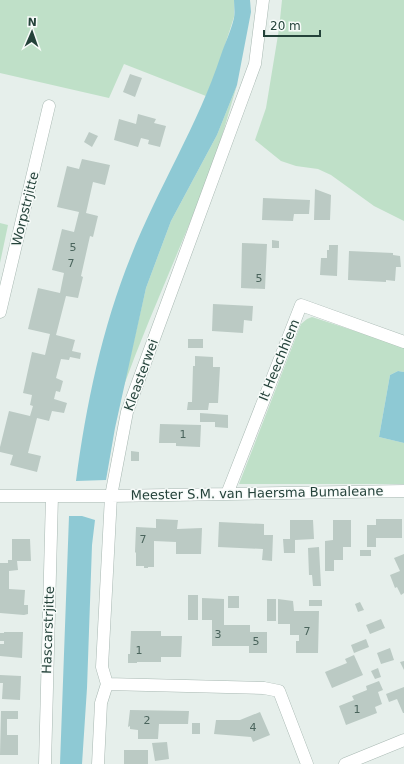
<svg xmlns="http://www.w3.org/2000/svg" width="404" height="764" viewBox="0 0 404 764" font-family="'DejaVu Sans',sans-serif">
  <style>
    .green { fill: #bfe0c8 }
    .water { fill: #8ec9d4 }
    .building { fill: #bbcac4 }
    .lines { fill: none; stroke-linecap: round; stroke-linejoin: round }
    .minor-casing { stroke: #a8b8b2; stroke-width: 13 }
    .minor { stroke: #fff; stroke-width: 12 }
    .labels { text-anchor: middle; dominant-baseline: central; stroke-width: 3; stroke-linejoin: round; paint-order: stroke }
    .number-label { font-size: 11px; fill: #4a645c }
    .street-label { font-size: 13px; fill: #24423a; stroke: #f7fbf9 }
  </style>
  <rect width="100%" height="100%" fill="#e6efeb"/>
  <path class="green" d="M0,0h234v17l-17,53 -11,26 -82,-32 -15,34 -109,-25z
    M282,0h122v221l-30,-15 -43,-31 -13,-6 -22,-3 -15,-5 -26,-21 11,-32 13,-79z
    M237,85c-9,30 -17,60 -28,89 -27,72 -60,142 -86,214l23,-100 25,-67 46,-86z
    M0,223l8,2 -8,38z
    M312,317l92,30v25l-6,-1 -8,4 -11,62 25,6v41h-165l62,-160 6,-5z"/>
  <path class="water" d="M234,0h16l1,12 -14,73 -20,50 -46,86 -25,67 -31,140 -9,52 -30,1c10,-76 26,-153 55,-225 27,-68 67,-131 90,-201 4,-12 10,-24 13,-37 1,-6 0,-12 0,-18z
    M398,371l6,1v71l-25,-6 11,-62z
    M69,516h13l13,4 -3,25 -5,143 -5,76h-22z"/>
  <path class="building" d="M130,74l12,4 -7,19 -12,-5z
    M138,114l18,5 -2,4 12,3 -6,21 -12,-3 1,-4 -8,-2 -3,9 -24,-7 5,-21 17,5z
    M89,132l9,4 -6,11 -8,-5z
    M82,159l28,6 -5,20 -12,-3 -7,31 12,3 -5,21 -3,-1 -9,40 2,1 -5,21 -12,-2 -10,39 19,5 -3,11 9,2 -1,6 -10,-2 -1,3 -8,-1 -5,19 7,3 -3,11 -4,-1 -2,8 13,4 -3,10 -12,-2 -3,10 -12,-3 -9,35 13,3 -4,16 -27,-7 3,-10 -13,-3v-5l9,-36 21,5 3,-10 -3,-1 2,-10 -9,-2 9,-41 13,3 5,-21 -22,-5 10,-41 22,5 4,-20 -12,-3 10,-41 12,3 5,-20 -22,-5 10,-41 12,3z
    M315,189l16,6 -1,25h-16z
    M263,198l47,2 -1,14h-15l-1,7 -31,-1z
    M272,240l7,1v7h-7z
    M242,243l25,1 -2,45 -24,-1z
    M329,245h9l-1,31 -17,-1 1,-17h6v-8h2z
    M349,251l44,2v2l7,1 1,11h-5l-1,14 -9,-1v2l-38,-2z
    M213,304l40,2 -1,15 -8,-1 -1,13 -31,-2z
    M188,339h15v9h-15z
    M195,356l18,1v10h7l-2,36h-9l-1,7h-21l1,-8h4l1,-36h2z
    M200,413l28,2v13l-13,-1v-5h-15z
    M160,424l41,1 -1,22 -24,-1v-3h-17z
    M131,451l8,1v9h-8z
    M156,519l22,1 -1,9 25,-1 -1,26h-25v-12l-22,-1v26h-6v1h-4v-2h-8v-13l-1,-1 1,-25 20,1z
    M376,519h26v19h-26v9h-9v-22h9z
    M290,520h23l1,19 -19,1v13h-11l-1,-14h7z
    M333,520h18v27h-8v13h-9v11h-9v-30l8,-1z
    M219,522l45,2v11h9l-1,26 -10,-1 1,-11 -45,-2z
    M12,539h18l1,22h-14l1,9 -9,1v18l16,1 -1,15h4v9l-4,1 -24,-2v-50h8v-3h4z
    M319,547l2,39h-8l-1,-11h-3l-1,-27z
    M360,550h11v6h-11z
    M404,554v39l-3,2 -4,-8 -2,1 -5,-13 10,-4 -6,-13z
    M188,595h10v25h-10z
    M228,596h11v12h-11z
    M202,598l22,1v26h26v7h17v21h-18v-7h-37v-26h-10z
    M267,599h9v22h-9z
    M278,599l15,2 1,10h25l-1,42h-22v-12h3v-6h-9v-11h-12z
    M309,600h13v6h-13z
    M360,602l4,8 -6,2 -3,-8z
    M381,619l4,9 -15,6 -4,-9z
    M131,631h30v5h21l-1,21h-20v5h-24v1h-9v-9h2z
    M4,632h19l-1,26 -22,-2v-12h4v-3h-4v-8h4z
    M366,639l3,8 -15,6 -3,-8z
    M390,648l4,12 -13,4 -4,-11z
    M354,655l9,20 -31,13 -7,-16 22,-9 -2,-4z
    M404,661v9l-4,-8z
    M378,668l3,9 -6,2 -4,-8z
    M0,675l21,1 -1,24 -18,-1 1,-16h-3z
    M379,681l4,9 -5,2 4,12 -7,3 2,6 -31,12 -7,-19 15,-6 -2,-4 15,-6 -1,-4z
    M404,687v26h-1l-6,-14 -8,3 -3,-8z
    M130,710l59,1 -1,13h-29l-1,15h-20v-9l-8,-1v-3l-2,1z
    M1,711h17v8h-11v16h11v20h-18z
    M260,712l10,23 -17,7 -2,-5 -37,-3 2,-14h24z
    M192,723h8v11h-8z
    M167,742l2,17 -14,2 -3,-18z
    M124,750h24v14h-24z"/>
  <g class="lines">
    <defs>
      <path id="minor" d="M0,312l49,-206
        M227,494l74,-189 103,37
        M0,496h111l293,-5
        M107,684l157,4 15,3 28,73
        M45,764l7,-268
        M98,764l3,-61 6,-19 -5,-17 9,-171 16,-84 128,-348 8,-64
        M345,764l59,-24"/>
    </defs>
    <use href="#minor" class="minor-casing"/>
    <use href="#minor" class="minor"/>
  </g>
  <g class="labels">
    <g class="number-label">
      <text x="73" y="247">5</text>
      <text x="71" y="263">7</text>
      <text x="259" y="278">5</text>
      <text x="183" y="434">1</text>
      <text x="143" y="539">7</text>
      <text x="307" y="631">7</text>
      <text x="218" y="634">3</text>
      <text x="256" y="641">5</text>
      <text x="139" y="650">1</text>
      <text x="357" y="709">1</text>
      <text x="147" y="720">2</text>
      <text x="253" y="727">4</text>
    </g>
    <g class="street-label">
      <text transform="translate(25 209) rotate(-76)">Worpstrjitte</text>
      <text transform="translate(279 360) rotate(-68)">It Heechhiem</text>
      <text transform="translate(141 375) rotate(-70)">Kleasterwei</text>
      <text transform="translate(257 493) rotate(-1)">Meester S.M. van Haersma Bumaleane</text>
      <text transform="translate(48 630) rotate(-88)">Hascarstrjitte</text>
    </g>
  </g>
  <g transform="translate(32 32) rotate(2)" stroke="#f7fbf9" stroke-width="3" paint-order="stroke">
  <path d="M0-3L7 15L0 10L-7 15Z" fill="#24423a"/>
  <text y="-6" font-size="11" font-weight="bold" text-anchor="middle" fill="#24423a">N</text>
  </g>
  <path d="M264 30v6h56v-6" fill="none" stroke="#24423a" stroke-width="2"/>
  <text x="270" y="30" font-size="12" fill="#24423a" stroke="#f7fbf9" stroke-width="3" paint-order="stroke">20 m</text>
</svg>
